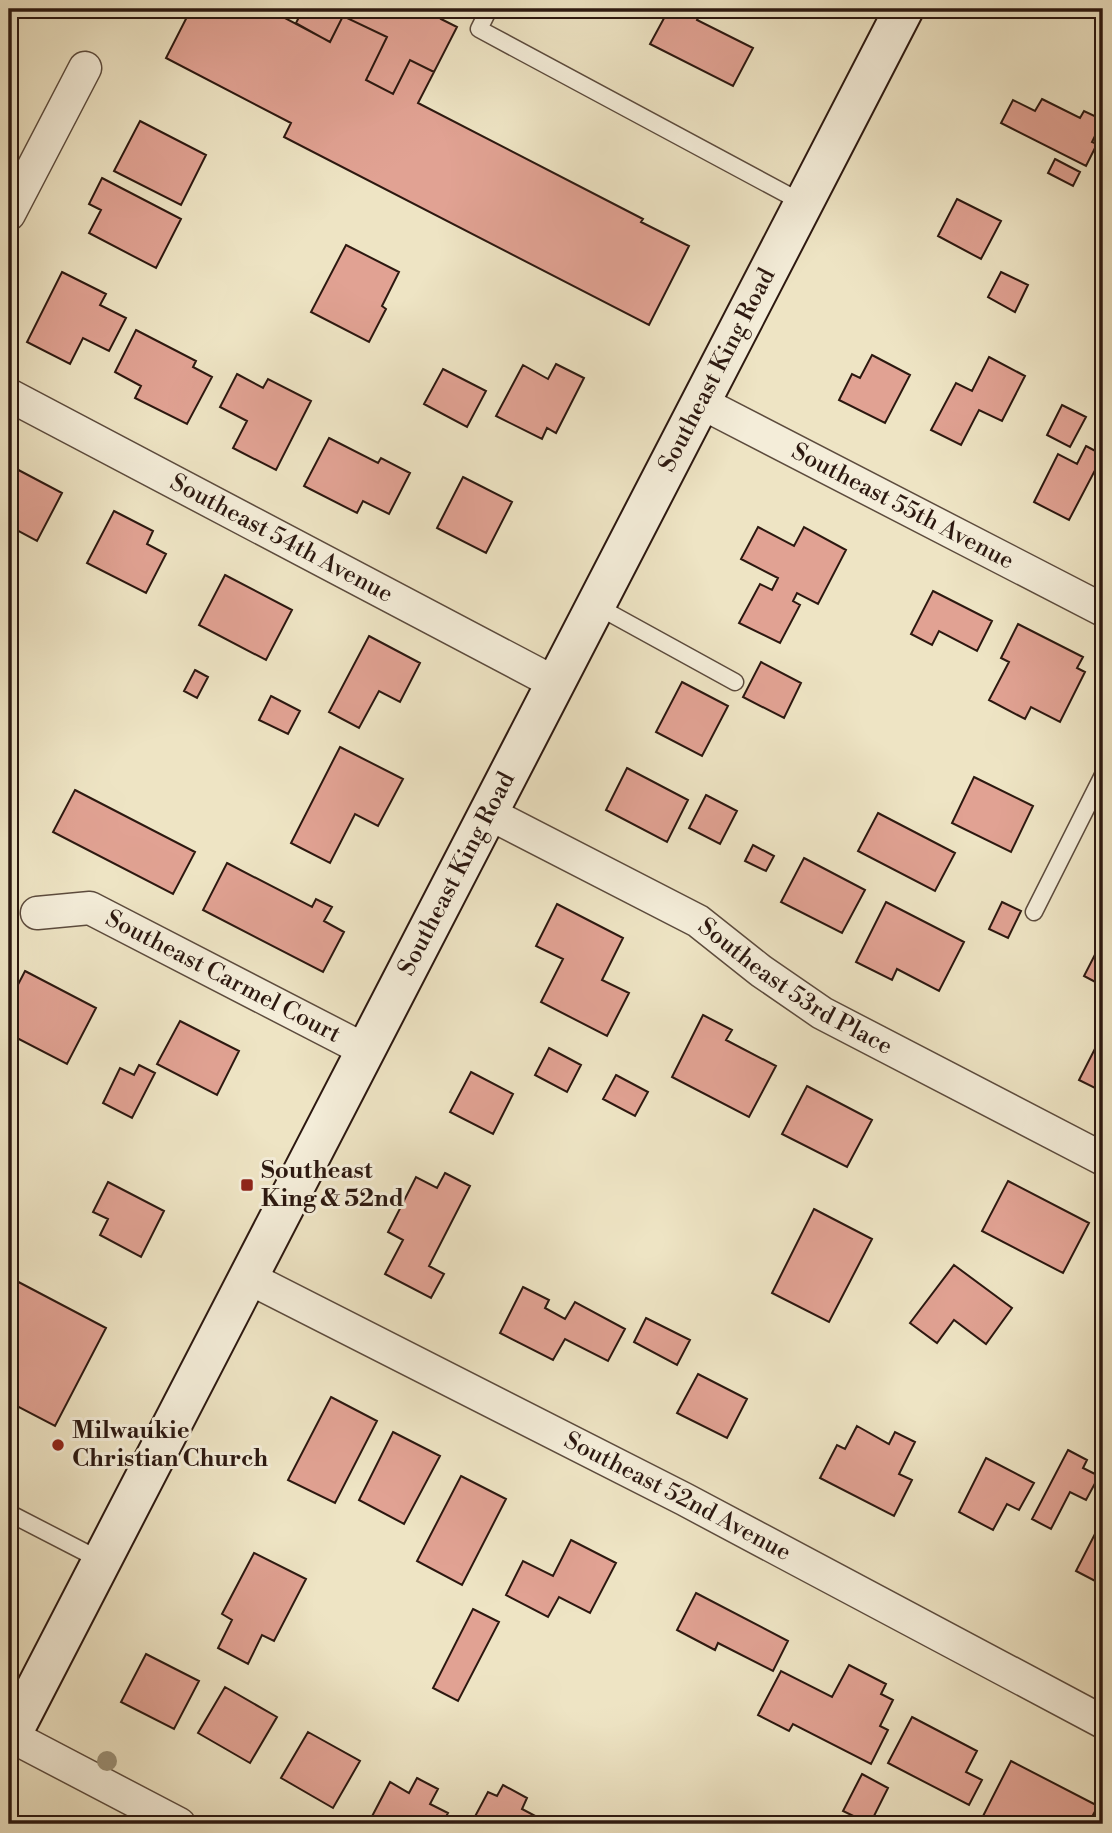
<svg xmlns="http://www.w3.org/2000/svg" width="1112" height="1833" viewBox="0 0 1112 1833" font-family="'Libre Bodoni',serif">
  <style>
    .building { fill: #e1a293; stroke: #2c1810; stroke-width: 2 }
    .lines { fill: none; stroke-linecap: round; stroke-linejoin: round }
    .service-casing { stroke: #5c4b3d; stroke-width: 19 }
    .minor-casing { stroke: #5c4b3d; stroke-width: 35 }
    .secondary-casing { stroke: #2c1810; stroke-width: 42 }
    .service { stroke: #f4edd9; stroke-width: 16 }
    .minor { stroke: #f4edd9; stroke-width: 32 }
    .secondary { stroke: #f4edd9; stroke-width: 38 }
    .tree { fill: #9b9076 }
    .poi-dot { fill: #8f2418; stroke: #f4edd9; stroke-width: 2.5 }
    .labels { text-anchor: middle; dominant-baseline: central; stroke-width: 6; stroke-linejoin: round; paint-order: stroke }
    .street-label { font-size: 24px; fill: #2c1810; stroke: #f4edd9 }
    .poi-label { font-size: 24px; font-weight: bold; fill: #2c1810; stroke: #f4edd9; text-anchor: start }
  </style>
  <rect width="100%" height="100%" fill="#eee4c4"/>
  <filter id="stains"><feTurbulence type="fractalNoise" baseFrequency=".00286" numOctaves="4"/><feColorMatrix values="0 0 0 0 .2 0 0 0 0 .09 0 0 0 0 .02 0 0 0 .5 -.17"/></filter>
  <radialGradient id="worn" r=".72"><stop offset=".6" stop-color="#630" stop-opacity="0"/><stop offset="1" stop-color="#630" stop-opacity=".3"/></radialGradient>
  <path class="building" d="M191,9h77l62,33 13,-26 44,21 -21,43 27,14 17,-34 24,12 -16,31 225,116 -2,3 48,24 -40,79 -365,-188 7,-14 -125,-65z
    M303,9h144l-6,10 16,8 -23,45 -24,-12 -17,34 -27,-14 21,-43 -44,-21 -13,26 -34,-19z
    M669,9h33l-5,11 56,28 -20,38 -83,-42z
    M1042,99l38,19 4,-7 19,9 -11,22 5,2 -11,22 -85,-43 12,-23 22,11z
    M140,121l66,34 -25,50 -67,-34z
    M1055,159l25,13 -7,14 -25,-13z
    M102,178l79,41 -25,49 -67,-35 12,-23 -12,-6z
    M957,199l44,22 -20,38 -43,-23z
    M346,245l53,27 -17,34 4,3 -17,33 -58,-30z
    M62,272l44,22 -6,11 26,13 -17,33 -26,-13 -13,26 -43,-22z
    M1001,272l27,13 -13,27 -27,-15z
    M136,330l60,31 -3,6 19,10 -25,47 -52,-26 6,-12 -26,-14z
    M872,355l38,20 -25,48 -46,-23 13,-26 8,4z
    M989,357l36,19 -23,45 -23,-11 -18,35 -30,-15 25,-47 16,8z
    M556,364l28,14 -28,55 -9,-5 -5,11 -46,-23 27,-51 25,14z
    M443,369l43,22 -19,36 -43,-23z
    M237,374l26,14 5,-9 43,22 -35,69 -43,-22 14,-27 -27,-14z
    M1062,405l24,12 -16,30 -23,-12z
    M329,438l49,25 3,-5 29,15 -21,41 -26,-13 -6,12 -53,-27z
    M1086,446l17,9 -34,65 -35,-18 24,-48 19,10z
    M9,465l53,28 -25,48 -28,-15z
    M463,477l49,25 -26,51 -49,-25z
    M114,511l39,20 -6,13 19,10 -20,39 -59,-30z
    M758,527l36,19 10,-19 42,23 -28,54 -21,-11 -4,8 7,4 -20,38 -41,-20 21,-39 12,6 6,-12 -37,-19z
    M225,575l67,35 -26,50 -67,-35z
    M933,591l59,30 -15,30 -38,-20 -7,14 -21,-11z
    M1018,624l65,33 -6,11 8,4 -25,50 -29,-15 -6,12 -36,-19 20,-38 -8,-4z
    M369,636l51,27 -20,39 -21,-11 -20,37 -30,-16z
    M761,662l40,21 -17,35 -41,-21z
    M195,670l13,7 -11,21 -13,-7z
    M682,682l46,24 -26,50 -46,-24z
    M271,696l29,15 -12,23 -29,-14z
    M340,747l63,32 -25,47 -23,-12 -25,49 -39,-20z
    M627,768l61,32 -21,42 -61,-32z
    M974,777l59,29 -22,46 -59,-29z
    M75,790l120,62 -22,42 -120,-62z
    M706,795l31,16 -17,33 -31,-16z
    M878,813l77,40 -20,38 -77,-40z
    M753,845l21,11 -8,15 -21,-10z
    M804,858l61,32 -23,43 -61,-31z
    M227,863l85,44 4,-8 16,8 -8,14 20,11 -21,40 -120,-62z
    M886,902l78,40 -25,49 -42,-22 -5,11 -36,-18z
    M1002,902l19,9 -13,27 -19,-9z
    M557,904l66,34 -21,42 27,13 -22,43 -66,-34 22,-43 -27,-13z
    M1103,939v47l-19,-10z
    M25,971l71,37 -29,56 -54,-28 3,-7 -7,-4v-23z
    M703,1015l29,15 -6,10 50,26 -27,51 -77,-40z
    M180,1021l59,30 -22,44 -60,-31z
    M1103,1033v59l-24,-12z
    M549,1048l32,17 -14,27 -32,-17z
    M139,1065l16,8 -23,45 -29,-15 17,-35 14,7z
    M471,1072l42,22 -20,40 -43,-22z
    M616,1075l32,17 -13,24 -32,-17z
    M807,1086l65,34 -25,47 -65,-33z
    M445,1173l25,13 -41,80 15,8 -13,24 -46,-24 18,-34 -15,-8 28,-55 21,11z
    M1008,1181l81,42 -26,50 -81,-42z
    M108,1182l56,29 -23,46 -41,-22 8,-16 -15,-7z
    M814,1209l58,30 -43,83 -57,-29z
    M954,1265l58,43 -26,36 -32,-24 -17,23 -27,-20z
    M9,1277l97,51 -51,98 -46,-24z
    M523,1287l26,13 -4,8 20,11 10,-17 50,27 -17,32 -43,-22 -12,21 -53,-27z
    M646,1318l44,22 -13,25 -43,-23z
    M698,1374l49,25 -20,39 -50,-25z
    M331,1397l46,24 -42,82 -47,-23z
    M857,1426l32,18 6,-12 20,10 -16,32 13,6 -18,36 -74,-38 17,-33 8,4z
    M393,1432l47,24 -36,68 -45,-24z
    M1068,1450l19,10 -4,8 16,8 -13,24 -16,-8 -19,37 -19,-10z
    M986,1458l48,25 -15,27 -12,-6 -14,26 -34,-18z
    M461,1476l45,23 -44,86 -45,-24z
    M1099,1526l4,2v57l-27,-14z
    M571,1540l45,23 -26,50 -31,-16 -11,20 -42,-22 17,-34 30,15z
    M254,1553l52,26 -32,62 -12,-6 -14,29 -30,-16 14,-28 -10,-6z
    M696,1593l92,48 -15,30 -55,-28 -3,7 -38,-20z
    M473,1609l26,13 -41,79 -25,-13z
    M146,1654l53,27 -25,48 -53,-27z
    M849,1665l37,19 -5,10 12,6 -13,26 8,4 -17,34 -78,-40 -4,7 -31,-16 23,-44 51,26z
    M225,1687l52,30 -27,46 -52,-30z
    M912,1717l65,34 -11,21 16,8 -13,25 -81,-42z
    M308,1732l52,29 -27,47 -52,-30z
    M1011,1761l87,45 -10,18h-109z
    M862,1774l26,14 -18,36 -27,-13z
    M417,1778l21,11 -8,15 18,9 -6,11h-74l22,-42 19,11z
    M503,1785l24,13 -5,11 19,10 -2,5h-68l17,-32 9,4z"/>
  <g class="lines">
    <defs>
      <path id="service" d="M489,9l-10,20 324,174
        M595,605l140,77
        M1034,912l69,-137
        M9,1513l93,48"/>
      <g id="minor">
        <path d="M9,214l76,-146"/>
        <path id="s1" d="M9,395l546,288"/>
        <path id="s2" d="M700,402l403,208"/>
        <path id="s3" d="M488,813l210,108 63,50 61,42 281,146"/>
        <path id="s4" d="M37,913l53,-5 277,143"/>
        <path id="s5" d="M249,1278l435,221 419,223"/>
        <path d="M11,1736l168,88"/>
      </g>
      <g id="secondary">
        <path id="s6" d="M9,1740l895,-1731"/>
      </g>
    </defs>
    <use href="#service" class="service-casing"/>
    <use href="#minor" class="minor-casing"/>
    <use href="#secondary" class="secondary-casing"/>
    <use href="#service" class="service"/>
    <use href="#minor" class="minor"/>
    <use href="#secondary" class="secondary"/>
  </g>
  <circle class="tree" cx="107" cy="1761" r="10"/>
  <g class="poi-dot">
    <rect x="240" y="1178" width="14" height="14" rx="3.5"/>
    <circle cx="58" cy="1445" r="7"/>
  </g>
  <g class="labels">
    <g class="street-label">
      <text stroke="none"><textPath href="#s6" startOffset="1542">Southeast King Road</textPath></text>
      <text stroke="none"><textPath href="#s2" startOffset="228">Southeast 55th Avenue</textPath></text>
      <text stroke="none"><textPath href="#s1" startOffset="308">Southeast 54th Avenue</textPath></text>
      <text stroke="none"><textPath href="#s6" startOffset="975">Southeast King Road</textPath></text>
      <text stroke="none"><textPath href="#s4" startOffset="203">Southeast Carmel Court</textPath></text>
      <text stroke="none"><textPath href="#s3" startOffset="354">Southeast 53rd Place</textPath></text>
      <text stroke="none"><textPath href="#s5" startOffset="481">Southeast 52nd Avenue</textPath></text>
    </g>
    <g class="poi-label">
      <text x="261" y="1171">Southeast<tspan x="261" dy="28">King &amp; 52nd</tspan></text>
      <text x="72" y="1431">Milwaukie<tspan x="72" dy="28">Christian Church</tspan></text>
    </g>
  </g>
  <rect width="1112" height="1833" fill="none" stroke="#eee4c4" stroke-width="35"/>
  <rect x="10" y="10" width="1091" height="1812" fill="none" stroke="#2c1810" stroke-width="3.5"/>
  <rect x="18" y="18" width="1077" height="1798" fill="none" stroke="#2c1810" stroke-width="2"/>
  <rect width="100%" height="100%" filter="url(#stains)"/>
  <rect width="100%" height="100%" fill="url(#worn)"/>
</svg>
